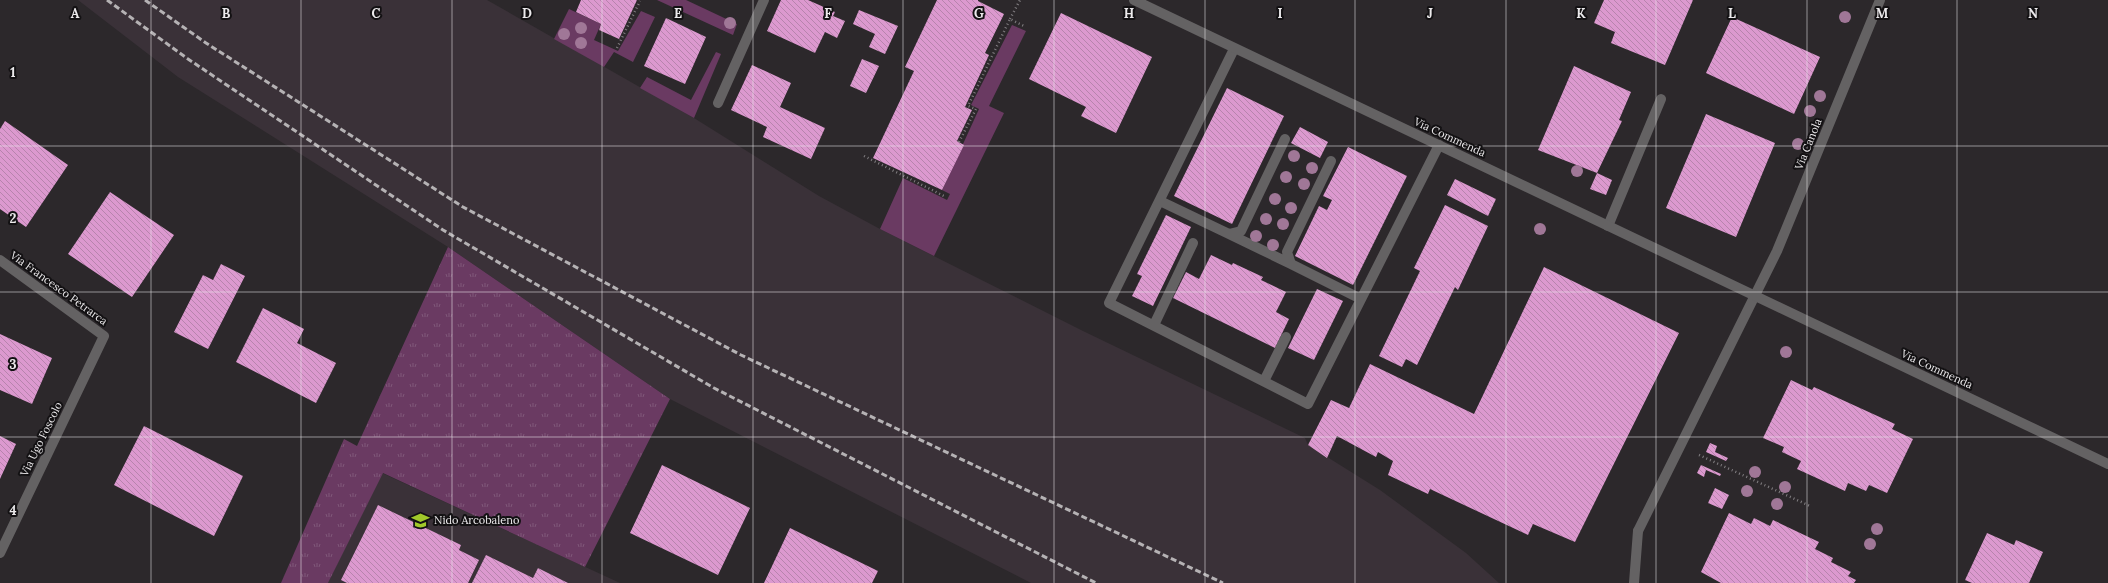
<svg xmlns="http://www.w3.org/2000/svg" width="2108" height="583" viewBox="0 0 2108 583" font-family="Lora,serif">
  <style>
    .built { fill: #3a3138 }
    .grass { fill: url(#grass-tufts) }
    .garden { fill: #6a3a62 }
    .building { fill: url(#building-back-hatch) }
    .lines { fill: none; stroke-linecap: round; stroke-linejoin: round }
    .path { stroke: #827f82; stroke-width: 2.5; stroke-dasharray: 1 3; stroke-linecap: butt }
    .service { stroke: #646263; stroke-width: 10 }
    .minor { stroke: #646263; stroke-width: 10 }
    .tertiary { stroke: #646263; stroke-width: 10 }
    .rail { stroke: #b5b2b4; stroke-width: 3; stroke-dasharray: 6 3; stroke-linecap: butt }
    .tree { fill: #a07797 }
    .grid { fill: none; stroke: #eceaec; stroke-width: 1; stroke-opacity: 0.55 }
    .labels { text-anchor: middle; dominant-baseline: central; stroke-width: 4; stroke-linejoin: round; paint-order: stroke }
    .street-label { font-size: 11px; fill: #eceaec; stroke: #131113 }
    .poi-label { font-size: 11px; fill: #eceaec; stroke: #131113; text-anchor: start }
    .grid-label { font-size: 13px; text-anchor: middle; font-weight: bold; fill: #eceaec; stroke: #131113; stroke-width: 4; stroke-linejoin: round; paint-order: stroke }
  </style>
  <defs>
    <pattern id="grass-tufts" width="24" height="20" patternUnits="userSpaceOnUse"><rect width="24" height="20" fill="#6a3a62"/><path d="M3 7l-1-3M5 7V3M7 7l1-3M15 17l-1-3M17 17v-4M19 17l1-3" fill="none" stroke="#7f5779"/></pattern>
    <pattern id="building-back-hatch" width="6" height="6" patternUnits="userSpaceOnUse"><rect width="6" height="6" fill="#dc99cf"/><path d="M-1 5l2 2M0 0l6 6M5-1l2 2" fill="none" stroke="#b784ad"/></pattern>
  </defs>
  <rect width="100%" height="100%" fill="#2c282b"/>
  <path class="built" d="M78,0h409l207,118 125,78 61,33 203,102 222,107 3,7 72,45 86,63 33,30h-468l-361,-184 -222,-152 -270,-170z
    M382,473l238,110h-292z"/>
  <path class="grass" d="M448,247l222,152 -85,168 -202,-94 -55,110h-47l63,-144 13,7z"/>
  <path class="garden" d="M657,0h29l51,24 -4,11z
    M569,9l32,15 -7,16 24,11 23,-40 14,6 -22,45 -19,-10 -10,15 -50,-28z
    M1012,25l14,6 -37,75 15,7 -70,143 -54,-27 23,-51 44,22 3,-6 -8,-4 37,-81 -8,-4z
    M716,52l5,2 -27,64 -54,-30 7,-11 44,23z"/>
  <path class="building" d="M581,0h56l-18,39 -20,-9 2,-6 -25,-12z
    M781,0h27l27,12 -2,4 12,5 -8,17 -12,-6 -10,21 -48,-22z
    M937,0h41v1l26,13 -19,39 4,2 -24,52 7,3 -15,31 7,4 -22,45 -69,-32 41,-87 -9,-4z
    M1604,0h89l-28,65 -54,-22 4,-11 -21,-9z
    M859,10l39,16 -13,28 -16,-7 6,-13 -22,-10z
    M1061,13l91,44 -36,76 -35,-17 5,-9 -57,-28z
    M1732,17l88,40 -26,57 -88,-41z
    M666,18l40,19 -21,47 -41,-18z
    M862,59l17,7 -13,27 -16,-7z
    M752,65l39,18 -11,24 45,21 -14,31 -48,-22 4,-10 -36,-17z
    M1574,66l57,26 -12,28 3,1 -25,52 -59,-23z
    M1227,88l57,28 -52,108 -58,-28z
    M1706,114l69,29 -39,94 -70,-29z
    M5,121l63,44 -42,62 -26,-18v-80z
    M1300,127l28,15 -8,16 -29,-15z
    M1348,147l59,29 -54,109 -58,-29 24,-50 8,4 5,-10 -9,-4z
    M1597,173l15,7 -6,15 -16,-6z
    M1455,179l41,20 -8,17 -41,-21z
    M110,192l64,43 -42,62 -64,-43z
    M1445,205l43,21 -30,64 -3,-3 -38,78 -11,-6 -4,8 -23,-11 41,-85 -6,-3z
    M1166,215l25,12 -38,79 -21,-10 10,-20 -5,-2z
    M1211,255l21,10 1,-2 30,14 -2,3 25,12 -10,20 13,7 -14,29 -102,-50 13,-26 13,7z
    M221,264l24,12 -37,73 -34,-17 29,-57 10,5z
    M1544,267l135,66 -104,209 -42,-18 -5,11 -98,-46 -2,5 -40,-19 5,-14 -15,-9 -2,5 -39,-21 -10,22 -19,-13 23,-45 18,8 21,-44 104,50z
    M1317,289l26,12 -29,59 -26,-12z
    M263,308l41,21 -7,14 39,20 -20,40 -80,-41z
    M0,334l52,24 -20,46 -32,-14z
    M1791,380l21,10 2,-3 81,37 -3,5 21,10 -26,54 -18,-8 -3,6 -18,-8 -3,8 -48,-22 4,-8 -19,-9 2,-5 -21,-9z
    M144,426l99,50 -29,60 -100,-51z
    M0,436l16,8 -16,35z
    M1710,443l7,3 -2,6 13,6 -2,3 -20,-9z
    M662,465l88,43 -32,67 -88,-42z
    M1701,465l20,9 -1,2 -14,-6 -2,7 -7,-4z
    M1715,488l14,7 -7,14 -14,-6z
    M378,505l83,40 -2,5 20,10 -11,23h-121l-6,-3z
    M1729,513l22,11 3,-6 16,8 3,-6 46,22 -4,7 18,9 -2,4 20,10 -3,4 8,4 -2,3h-133l-20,-11z
    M790,528l88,43 -6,12h-108z
    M1987,533l27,12 2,-5 27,12 -14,31h-57l-7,-3z
    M486,555l47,23 5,-10 30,15h-96z"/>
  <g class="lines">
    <path class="path" d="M1010,19l10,-19
      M617,48l23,-47
      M959,142l17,-33 -8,-3 42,-87 14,7
      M864,156l82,41
      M1699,455l111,51"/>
    <path class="service" d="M1234,49l-125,254 199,101 131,-259
      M718,103l46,-103
      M1331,161l-44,91 4,12 70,35
      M1160,201l69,33 12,-3 44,-92
      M1608,226l53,-127
      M1229,234l62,30
      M1154,325l39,-82
      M1264,381l22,-44
      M1634,583l4,-52"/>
    <path class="minor" d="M0,260l104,76 -104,217
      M1638,531l139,-280 103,-251"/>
    <path class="tertiary" d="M1134,0l974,464"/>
    <path class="rail" d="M107,0l81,59 255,171 271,158 382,195
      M145,0l61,43 257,164 278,148 482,228"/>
  </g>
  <g class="tree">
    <circle cx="1845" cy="17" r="6"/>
    <circle cx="730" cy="23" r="6"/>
    <circle cx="581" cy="28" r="6"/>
    <circle cx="564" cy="34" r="6"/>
    <circle cx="581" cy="43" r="6"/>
    <circle cx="1820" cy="96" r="6"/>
    <circle cx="1810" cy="111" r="6"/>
    <circle cx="1798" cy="144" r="6"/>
    <circle cx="1294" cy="156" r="6"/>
    <circle cx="1312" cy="168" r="6"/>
    <circle cx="1577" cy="171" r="6"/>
    <circle cx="1286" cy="177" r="6"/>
    <circle cx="1304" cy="184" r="6"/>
    <circle cx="1275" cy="199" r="6"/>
    <circle cx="1291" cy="208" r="6"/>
    <circle cx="1266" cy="219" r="6"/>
    <circle cx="1283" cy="224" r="6"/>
    <circle cx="1540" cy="229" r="6"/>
    <circle cx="1256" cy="236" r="6"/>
    <circle cx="1273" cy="245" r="6"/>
    <circle cx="1786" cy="352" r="6"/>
    <circle cx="1755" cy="472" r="6"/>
    <circle cx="1785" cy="487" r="6"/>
    <circle cx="1747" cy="491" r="6"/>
    <circle cx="1777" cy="504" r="6"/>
    <circle cx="1877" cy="529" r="6"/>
    <circle cx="1870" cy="544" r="6"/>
  </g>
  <path class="grid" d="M151,0v583M301,0v583M452,0v583M602,0v583M753,0v583M903,0v583M1054,0v583M1205,0v583M1355,0v583M1506,0v583M1656,0v583M1807,0v583M1957,0v583M0,146h2108M0,292h2108M0,437h2108"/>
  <defs>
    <symbol id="school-bare" viewBox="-9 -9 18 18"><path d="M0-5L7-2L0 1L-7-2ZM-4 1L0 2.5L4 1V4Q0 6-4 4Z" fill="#a1c92a" stroke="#131113" stroke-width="2.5" paint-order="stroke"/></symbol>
  </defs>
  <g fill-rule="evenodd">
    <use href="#school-bare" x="408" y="508" width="25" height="25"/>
  </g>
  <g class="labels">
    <g class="street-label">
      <text transform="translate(1450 137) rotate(25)">Via Commenda</text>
      <text transform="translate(1808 144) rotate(-68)">Via Canola</text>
      <text transform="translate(59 288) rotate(36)">Via Francesco Petrarca</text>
      <text transform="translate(1937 369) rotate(25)">Via Commenda</text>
      <text transform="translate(41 439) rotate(-64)">Via Ugo Foscolo</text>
    </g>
    <g class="poi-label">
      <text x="434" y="520">Nido Arcobaleno</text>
    </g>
  </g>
  <g class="grid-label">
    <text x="75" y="18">A</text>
    <text x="226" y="18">B</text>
    <text x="376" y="18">C</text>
    <text x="527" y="18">D</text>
    <text x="678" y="18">E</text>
    <text x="828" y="18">F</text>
    <text x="979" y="18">G</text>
    <text x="1129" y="18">H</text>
    <text x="1280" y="18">I</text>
    <text x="1430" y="18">J</text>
    <text x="1581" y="18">K</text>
    <text x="1732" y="18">L</text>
    <text x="1882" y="18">M</text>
    <text x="2033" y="18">N</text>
    <text x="13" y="77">1</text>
    <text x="13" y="223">2</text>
    <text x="13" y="369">3</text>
    <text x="13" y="515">4</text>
  </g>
</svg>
